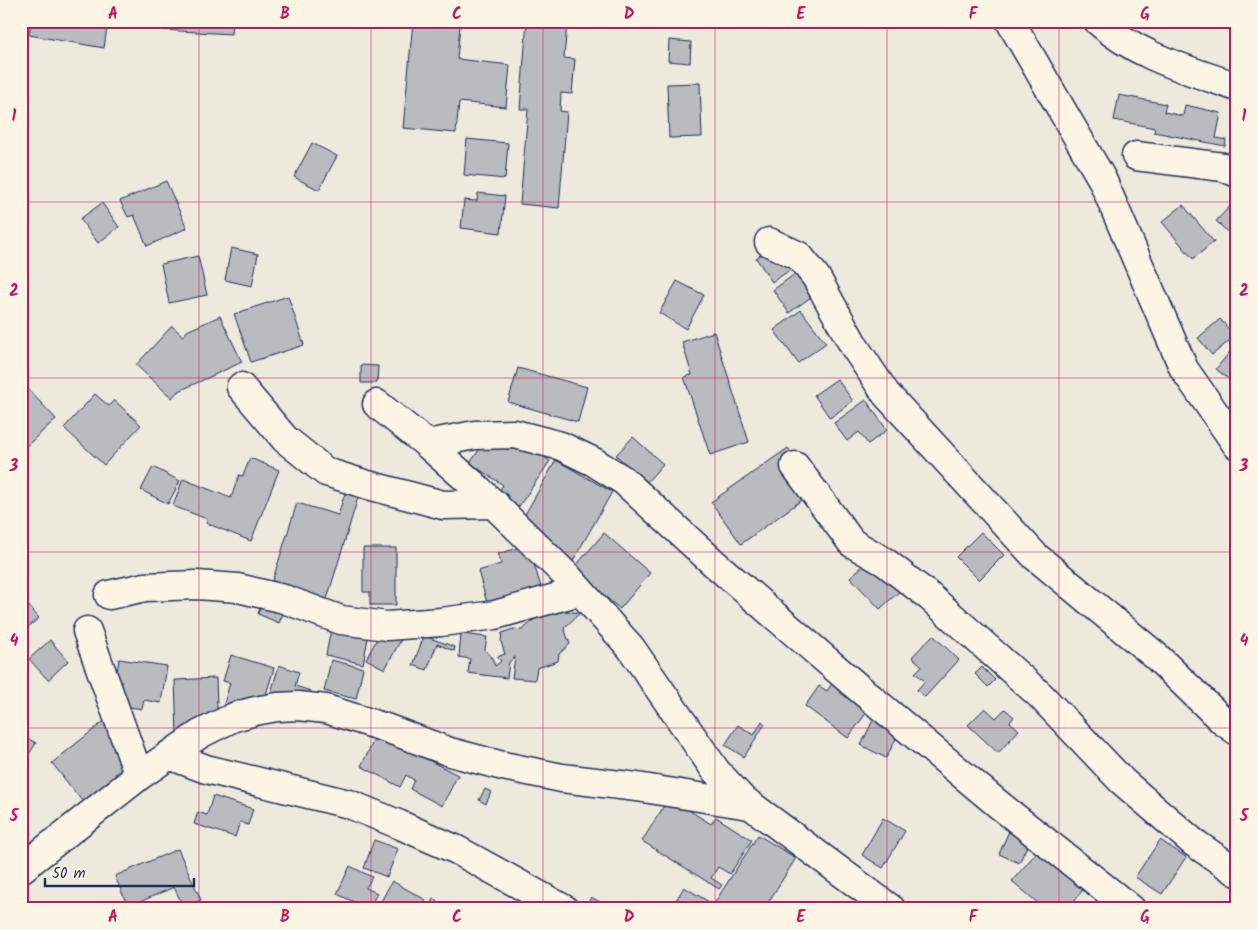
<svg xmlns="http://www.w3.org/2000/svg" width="1258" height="930" viewBox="0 0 1258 930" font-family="Kalam,sans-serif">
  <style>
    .building { fill: #babbbe; stroke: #1b2f5e }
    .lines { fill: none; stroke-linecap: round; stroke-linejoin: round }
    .minor-casing { stroke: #1b2f5e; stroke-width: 31 }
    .minor { stroke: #fcf5e5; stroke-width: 28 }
    .grid { fill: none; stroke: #c2185b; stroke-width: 1; stroke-opacity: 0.55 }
    .neatline { fill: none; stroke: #c2185b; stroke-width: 2 }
    .grid-label { font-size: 16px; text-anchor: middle; font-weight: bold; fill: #c2185b }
  </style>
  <rect width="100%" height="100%" fill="#eee9dd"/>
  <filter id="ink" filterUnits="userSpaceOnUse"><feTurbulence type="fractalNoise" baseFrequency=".02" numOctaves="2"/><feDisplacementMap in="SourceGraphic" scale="10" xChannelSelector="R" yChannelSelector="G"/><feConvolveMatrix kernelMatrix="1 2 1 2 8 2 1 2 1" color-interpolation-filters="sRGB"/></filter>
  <g filter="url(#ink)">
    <path class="building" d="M31,21h77l-4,27 -75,-13z
      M163,21h69l-1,13 -68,-4z
      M413,21l47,4 -3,34 53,6 -4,42 -47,-5 -3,31 -53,-5z
      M527,21l40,3 -3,34 11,1 -3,35 -11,-1 -1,18 7,1 -8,96 -39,-4 8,-95h-8z
      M630,21h27l-24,8z
      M669,40l22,2 -1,21 -22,-2z
      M700,83l2,54 -33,1 -2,-54z
      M1119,95l47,9 -2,8 19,4 2,-11 36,8 -5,25 10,2 -1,6 -71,-14 1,-4 -41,-8z
      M467,139l41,4 -3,36 -41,-4z
      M312,143l25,13 -18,34 -25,-13z
      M166,181l21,47 -40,18 -13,-31 -6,2 -8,-16z
      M478,193l27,3 -4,37 -40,-5 3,-28 13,1z
      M1235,201l2,2v38l-21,-20z
      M102,203l17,24 -21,16 -18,-24z
      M1183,205l31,37 -21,17 -31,-37z
      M776,244l17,24 -21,14 -16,-24z
      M231,248l27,6 -6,32 -27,-6z
      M198,256l9,39 -38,8 -8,-39z
      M799,271l16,23 -26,19 -16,-23z
      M677,281l27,14 -18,34 -27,-16z
      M288,296l16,49 -53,17 -17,-48z
      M801,310l25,33 -28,20 -24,-33z
      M220,316l22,46 -65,30 -5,6 -36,-33 36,-39 11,10 4,-5z
      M1220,319l15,17 -23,19 -14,-17z
      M714,332l35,110 -39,13 -26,-78 8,-2 -10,-33z
      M1237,343v43l-21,-17z
      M361,365l17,1 -1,17h-16z
      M518,368l69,19 -9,35 -70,-20z
      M837,379l16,22 -23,17 -16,-23z
      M27,388l29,31 -35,32v-57z
      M95,394l14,12 5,-6 27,25 -37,40 -40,-37z
      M866,400l21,30 -19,14 -9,-12 -12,9 -13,-18z
      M497,424l53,37 -37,54 -20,-15 10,-15 -33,-22z
      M633,437l30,27 -17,19 -30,-28z
      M788,448l29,41 -76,55 -30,-42z
      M250,458l29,12 -28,71 -45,-18 1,-4 -34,-13 10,-27 48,19 8,-23 4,1z
      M556,460l56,32 -42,74 -56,-32z
      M153,467l27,14 -12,23 -27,-14z
      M347,487l13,4 -33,108 -55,-17 25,-79 41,12z
      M981,532l23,23 -25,25 -23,-23z
      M604,533l46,40 -30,36 -27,-23 -26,-10z
      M528,545l13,42 -54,16 -9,-32 23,-7 -3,-10z
      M363,548h33v57h-26v-13h-7z
      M872,558l29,32 -21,19 -30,-32z
      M21,597l18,21 -18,15z
      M261,605l22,9 -4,9 -21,-9z
      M559,610l21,3 -16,15 6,16 -11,10 -1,7 -21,7 -2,12 -23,-2 3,-21 -6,5 -2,16 -39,-5 2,-14 -11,-2 2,-23 26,3 -2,13 7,8 3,8 6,-5 -4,-4 8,-3 -4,-12 1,-9 11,-4 9,1 14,-12z
      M383,628l19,10 -17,31 -19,-10z
      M331,629l37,9 -5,26 -37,-9z
      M933,635l26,25 -34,37 -8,-7 8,-9 -10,-8 7,-7 -10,-9z
      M424,636l31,11 -1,4 -17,-7 -10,26 -14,-5z
      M50,640l18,21 -20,19 -19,-21z
      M231,655l43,13 -15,50 -36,-11 7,-24 -7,-2z
      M119,659l48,7 -6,37 -17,-3 -2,9 -30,-5z
      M331,660l32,8 -7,31 -32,-8z
      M279,665l20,7 -4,14 16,5 -4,13 -36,-11z
      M982,667l13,13 -7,7 -13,-13z
      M216,678l2,56 -41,1 -2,-55z
      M836,678l36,27 -24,33 -43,-32 14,-20 8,5z
      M985,708l11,10 9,-9 9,8 -4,5 9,8 -21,23 -30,-28z
      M876,714l26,13 -16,31 -25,-13z
      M108,718l30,38 -23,18 4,6 -33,26 -34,-43z
      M762,721l3,3 -21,33 -19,-12 13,-20 16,10z
      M377,734l81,41 -16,31 -32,-17 4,-9 -8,-5 -6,12 -39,-21z
      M21,735l15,8 -15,24z
      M485,789l6,3 -5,12 -7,-4z
      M213,796l40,13 -5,16 -8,-3 -5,15 -41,-13 4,-12 9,3z
      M669,798l42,26 5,-7 36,23 -22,34 -12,-7 -7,11 11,7 -3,4 -77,-48z
      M883,818l22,13 -22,37 -21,-13z
      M1009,831l21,9 -11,23 -20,-9z
      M758,835l38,23 -32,51h-38l-11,-7z
      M374,840l24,9 -11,28 -23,-9z
      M1160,840l26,17 -24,37 -27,-17z
      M1043,845l45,38 -20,26h-23l-33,-28z
      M178,849l23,51 -17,8 -10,-21 -46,20 -13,-31z
      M350,866l22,11 -6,11 11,5 -8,16 -32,-15z
      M392,881l34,19 -4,9h-45z
      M684,887l37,22h-50z
      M1237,895v14h-9z
      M591,897l14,8 -2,4h-14l-3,-2z
      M433,899l18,10h-23z
      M972,903l8,6h-11z"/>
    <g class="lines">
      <defs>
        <path id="minor" d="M1010,21l92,158 82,190 53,76
          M1098,21c38,35 91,49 139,66
          M1136,156l87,11 14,6
          M769,242l30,14 17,21 38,69 32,48 149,162 122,101 66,64 14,10
          M241,387l44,52 41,33 42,13 75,20 52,-1
          M377,404l50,40 50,44 90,88 64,72 85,123 25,27 150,111
          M427,444l48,-9 40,-1 46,12 33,16 29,18 92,84 139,120 144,120 133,105
          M795,466l57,77 33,19 45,35 110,98 82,86 71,61 44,30
          M109,595l36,-8 52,-2 41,3 46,11 57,21 46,6 54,-4 54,-7 85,-24
          M87,631l52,145
          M169,755l37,14 143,35 49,20 59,26 107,59
          M21,869l118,-93 61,-42 34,-17 21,-6 22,-4 21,-1 28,3 60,19 64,24 53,14 59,12 75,9 112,18"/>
      </defs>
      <use href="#minor" class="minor-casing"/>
      <use href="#minor" class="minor"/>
    </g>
  </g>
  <path class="grid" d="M199,21v888M371,21v888M543,21v888M715,21v888M887,21v888M1059,21v888M21,202h1216M21,378h1216M21,552h1216M21,728h1216"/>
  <rect width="1258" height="930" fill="none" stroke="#fcf5e5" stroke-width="55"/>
  <path d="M45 878v8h149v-8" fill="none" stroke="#1b2f5e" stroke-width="2.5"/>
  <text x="52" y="878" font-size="15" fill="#1b2f5e" stroke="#fcf5e5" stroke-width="4" paint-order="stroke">50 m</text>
  <rect x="28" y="28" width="1202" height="874" class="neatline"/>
  <g class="grid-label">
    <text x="113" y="19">A</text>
    <text x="285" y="19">B</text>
    <text x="457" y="19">C</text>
    <text x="629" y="19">D</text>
    <text x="801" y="19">E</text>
    <text x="973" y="19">F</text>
    <text x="1145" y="19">G</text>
    <text x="14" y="121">1</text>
    <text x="1244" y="121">1</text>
    <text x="14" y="296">2</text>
    <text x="1244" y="296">2</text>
    <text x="14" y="471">3</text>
    <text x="1244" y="471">3</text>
    <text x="14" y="646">4</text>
    <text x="1244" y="646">4</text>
    <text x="14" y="821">5</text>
    <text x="1244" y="821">5</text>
    <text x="113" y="922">A</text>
    <text x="285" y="922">B</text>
    <text x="457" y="922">C</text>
    <text x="629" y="922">D</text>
    <text x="801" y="922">E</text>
    <text x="973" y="922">F</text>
    <text x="1145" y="922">G</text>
  </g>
</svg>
